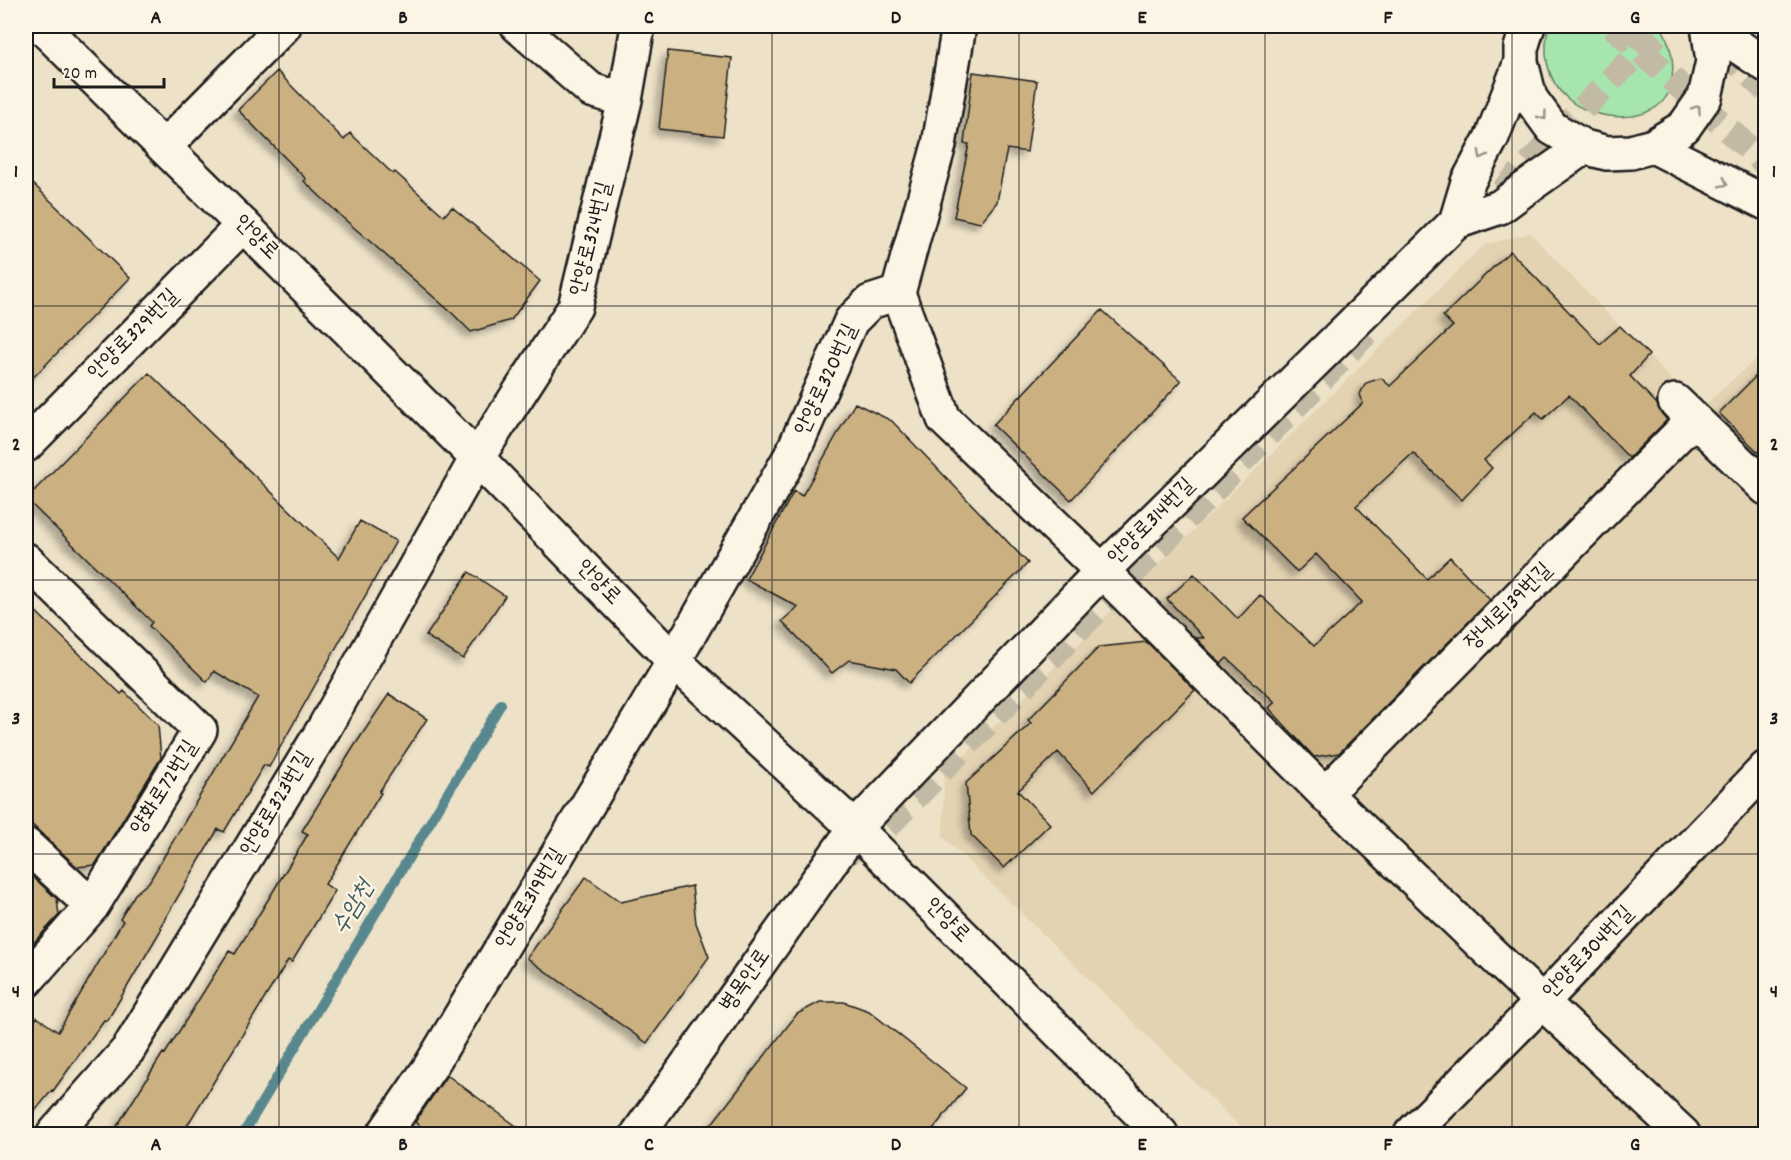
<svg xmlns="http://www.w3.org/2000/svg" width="1791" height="1160" viewBox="0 0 1791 1160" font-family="Dekko,'Poor Story',sans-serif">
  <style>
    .built { fill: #e3d3b2 }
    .green { fill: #a6e5ad; stroke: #618064; stroke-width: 1.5 }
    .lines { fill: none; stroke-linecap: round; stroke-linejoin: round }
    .stream { stroke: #58888e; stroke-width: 10 }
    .building { fill: #cbb181; stroke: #1c1c1c; stroke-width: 1.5; filter: url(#shadow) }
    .pedestrian-tunnel { stroke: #c3baa5; stroke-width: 26; stroke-dasharray: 26 13; stroke-linecap: butt }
    .minor-casing { stroke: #1c1c1c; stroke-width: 38 }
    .tertiary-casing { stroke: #1c1c1c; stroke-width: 38 }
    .minor { stroke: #fcf5e5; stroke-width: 33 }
    .tertiary { stroke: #fcf5e5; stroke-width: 33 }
    .oneway { stroke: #97938b }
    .grid { fill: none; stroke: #1c1c1c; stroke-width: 1.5; stroke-opacity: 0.55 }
    .labels { text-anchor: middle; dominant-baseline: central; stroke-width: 4.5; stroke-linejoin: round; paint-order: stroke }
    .street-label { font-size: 22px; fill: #1c1c1c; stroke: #fcf5e5 }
    .water-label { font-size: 24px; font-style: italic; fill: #3f5b5e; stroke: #fcf5e5 }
    .neatline { fill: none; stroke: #1c1c1c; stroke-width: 2 }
    .grid-label { font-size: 20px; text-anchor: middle; font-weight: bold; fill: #1c1c1c }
  </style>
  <defs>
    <filter id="shadow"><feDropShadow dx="-5.5" dy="5.5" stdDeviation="3" flood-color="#0004"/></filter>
  </defs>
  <rect width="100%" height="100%" fill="#ede1c7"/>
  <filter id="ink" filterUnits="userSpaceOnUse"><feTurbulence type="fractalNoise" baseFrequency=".0167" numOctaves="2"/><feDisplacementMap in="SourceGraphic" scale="12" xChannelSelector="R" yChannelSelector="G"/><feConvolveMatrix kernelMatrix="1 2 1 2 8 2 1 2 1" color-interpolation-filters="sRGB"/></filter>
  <g filter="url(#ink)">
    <path class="built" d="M1530,233l170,176 65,-58v783h-517l-305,-297 1,-61 540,-531z"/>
    <path class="green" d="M1549,26h112c9,17 14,33 11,52 -1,4 -1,10 -3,14 -16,35 -78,29 -102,6 -21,-18 -25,-48 -18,-72z"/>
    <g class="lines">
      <path class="stream" d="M243,1134l258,-430"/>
    </g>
    <path class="building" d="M668,51l64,7 -9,78 -64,-7z
      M277,71l67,69 6,-7 43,41 2,-2 49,44 8,-9 88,74 -29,39 -40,12 -19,-19 -109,-95 -39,-37 2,-2 -68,-69z
      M973,72l64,9 -10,71 -20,-3 -10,53 -17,21 -26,-6 15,-73h-5z
      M26,177l104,101 -104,107z
      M1510,251l90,93 20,-18 29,29 -19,21 27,28 5,10 5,6 -38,38 -60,-63 -26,24 -7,-7 -52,48 8,8 -30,32 -49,-47 -57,53 71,73 23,-22 40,43 -151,153 -25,4 -45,-49 6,-6 -48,-44 -6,6 -25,-26h8l-37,-39 27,-25 44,45 22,-24 54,51 48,-44 -46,-48 -19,18 -55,-55 121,-114 -3,-9 6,-11 15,-5 9,8 63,-60 -10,-10z
      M1102,310l79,71 -110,119 -78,-75z
      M1766,366v94l-47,-47z
      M149,373l190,185 21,-37 36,20 -127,226 -5,-2 -40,67 -6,-3 -58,98 2,1 -55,93 -3,-1 -51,71 -1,-1 -26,32v-88l11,-17 21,15 65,-111 -3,-2 15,-25 14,-12 109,-185 -44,-26 -7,11 -58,-56 3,-4 -126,-123z
      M855,403l37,18 136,142 -119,120 -13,-14 -47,-9 -17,13 -50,-52 16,-14 -52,-28 48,-88 8,5z
      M469,572l36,24 -42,63 -37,-23z
      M26,602l95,92 3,-3 34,34 3,33 -66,107 -18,2 -51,-48z
      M1147,642l48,48 -101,101 -36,-39 -40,39 32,33 -46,44 -33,-33 -5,-52 65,-60 -3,-3 71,-73z
      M389,694l38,25 -48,73 2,1 -56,91 10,7 -43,71 -4,-2 -106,174h-70l51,-81 2,1 64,-103 6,3 73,-120 -6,-3 51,-83z
      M32,876l25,23 2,16 -33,36v-68z
      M586,877l35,25 71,-16 4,37 13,34 -62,86 -120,-85z
      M820,1002h24l25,9 97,77 -37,46h-225l93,-120z
      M447,1075l80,59h-95l-17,-12z"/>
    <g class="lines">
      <path class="pedestrian-tunnel" d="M1613,26l153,138
        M1723,49l43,41
        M1502,192l138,-142 26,-24
        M864,855l-2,-2 31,-33 480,-494"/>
      <defs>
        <path id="minor" d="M518,26l73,64 34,10
          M164,147l120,-121
          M898,293l46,126 158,152 223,223 217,208 141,132
          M1675,401l91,87
          M26,445l217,-220
          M26,560l174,170 -108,176 -66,75
          M1325,794l369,-375
          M26,845l66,61
          M54,1134l74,-84 195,-320 154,-272 98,-151 50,-207 13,-74
          M384,1134l46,-67 244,-406 118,-207 59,-133 19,-19 28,-9 41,-148 20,-119
          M1411,1134l131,-132 224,-234"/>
        <path id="tertiary" d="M41,26l202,199 234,233 197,203 181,167 306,306
          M1528,26l-7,22v14l9,36 22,30 32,19 23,6 24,-1 22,-6 31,-19 21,-30 8,-36 -5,-35
          M1708,26l58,39
          M1653,146l113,57
          M1456,222l12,-40 24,-45 29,-75
          M638,1134l217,-306 247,-257 354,-349 44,-15 23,-17 61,-43"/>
      </defs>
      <use href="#minor" class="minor-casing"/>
      <use href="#tertiary" class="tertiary-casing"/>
      <use href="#minor" class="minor"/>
      <use href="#tertiary" class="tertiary"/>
    </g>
    <defs><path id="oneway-chevron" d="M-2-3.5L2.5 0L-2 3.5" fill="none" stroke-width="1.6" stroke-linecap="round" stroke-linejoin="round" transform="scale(1.5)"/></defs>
    <g class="oneway">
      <use href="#oneway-chevron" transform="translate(1697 109) rotate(-55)"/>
      <use href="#oneway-chevron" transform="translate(1543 116) rotate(53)"/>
      <use href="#oneway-chevron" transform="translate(1482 155) rotate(118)"/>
      <use href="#oneway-chevron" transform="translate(1724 183) rotate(27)"/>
    </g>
  </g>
  <path class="grid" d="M279,26v1108M526,26v1108M772,26v1108M1019,26v1108M1265,26v1108M1512,26v1108M26,306h1740M26,580h1740M26,854h1740"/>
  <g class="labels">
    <g class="street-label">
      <text transform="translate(256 238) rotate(45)">안양로</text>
      <text transform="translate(592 239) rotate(-76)">안양로324번길</text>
      <text transform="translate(134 335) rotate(-45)">안양로329번길</text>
      <text transform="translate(827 380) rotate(-65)">안양로320번길</text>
      <text transform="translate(1152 522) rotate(-45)">안양로314번길</text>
      <text transform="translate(598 583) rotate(46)">안양로</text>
      <text transform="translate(1509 607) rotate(-45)">장내로139번길</text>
      <text transform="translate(165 788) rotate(-58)">양화로72번길</text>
      <text transform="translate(277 804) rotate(-59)">안양로323번길</text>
      <text transform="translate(531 899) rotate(-59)">안양로319번길</text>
      <text transform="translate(947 921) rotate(45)">안양로</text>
      <text transform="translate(1589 953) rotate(-46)">안양로304번길</text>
      <text transform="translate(746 981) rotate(-55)">병목안로</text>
    </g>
    <g class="water-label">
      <text transform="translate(354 908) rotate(-59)">수암천</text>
    </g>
  </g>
  <rect width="1791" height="1160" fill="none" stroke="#fcf5e5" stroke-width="66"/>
  <path d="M54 78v9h110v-9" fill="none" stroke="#1c1c1c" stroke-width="3"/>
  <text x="63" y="78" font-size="18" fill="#1c1c1c" stroke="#fcf5e5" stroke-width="4.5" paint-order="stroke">20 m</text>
  <rect x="33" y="33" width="1725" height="1094" class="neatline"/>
  <g class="grid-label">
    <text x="156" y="23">A</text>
    <text x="403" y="23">B</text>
    <text x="649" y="23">C</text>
    <text x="896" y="23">D</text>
    <text x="1142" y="23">E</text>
    <text x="1388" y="23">F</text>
    <text x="1635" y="23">G</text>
    <text x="16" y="177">1</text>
    <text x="1774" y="177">1</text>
    <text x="16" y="450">2</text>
    <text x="1774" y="450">2</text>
    <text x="16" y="724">3</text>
    <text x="1774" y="724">3</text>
    <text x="16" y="997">4</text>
    <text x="1774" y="997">4</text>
    <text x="156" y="1150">A</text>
    <text x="403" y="1150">B</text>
    <text x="649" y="1150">C</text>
    <text x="896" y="1150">D</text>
    <text x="1142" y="1150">E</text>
    <text x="1388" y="1150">F</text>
    <text x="1635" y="1150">G</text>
  </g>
</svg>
